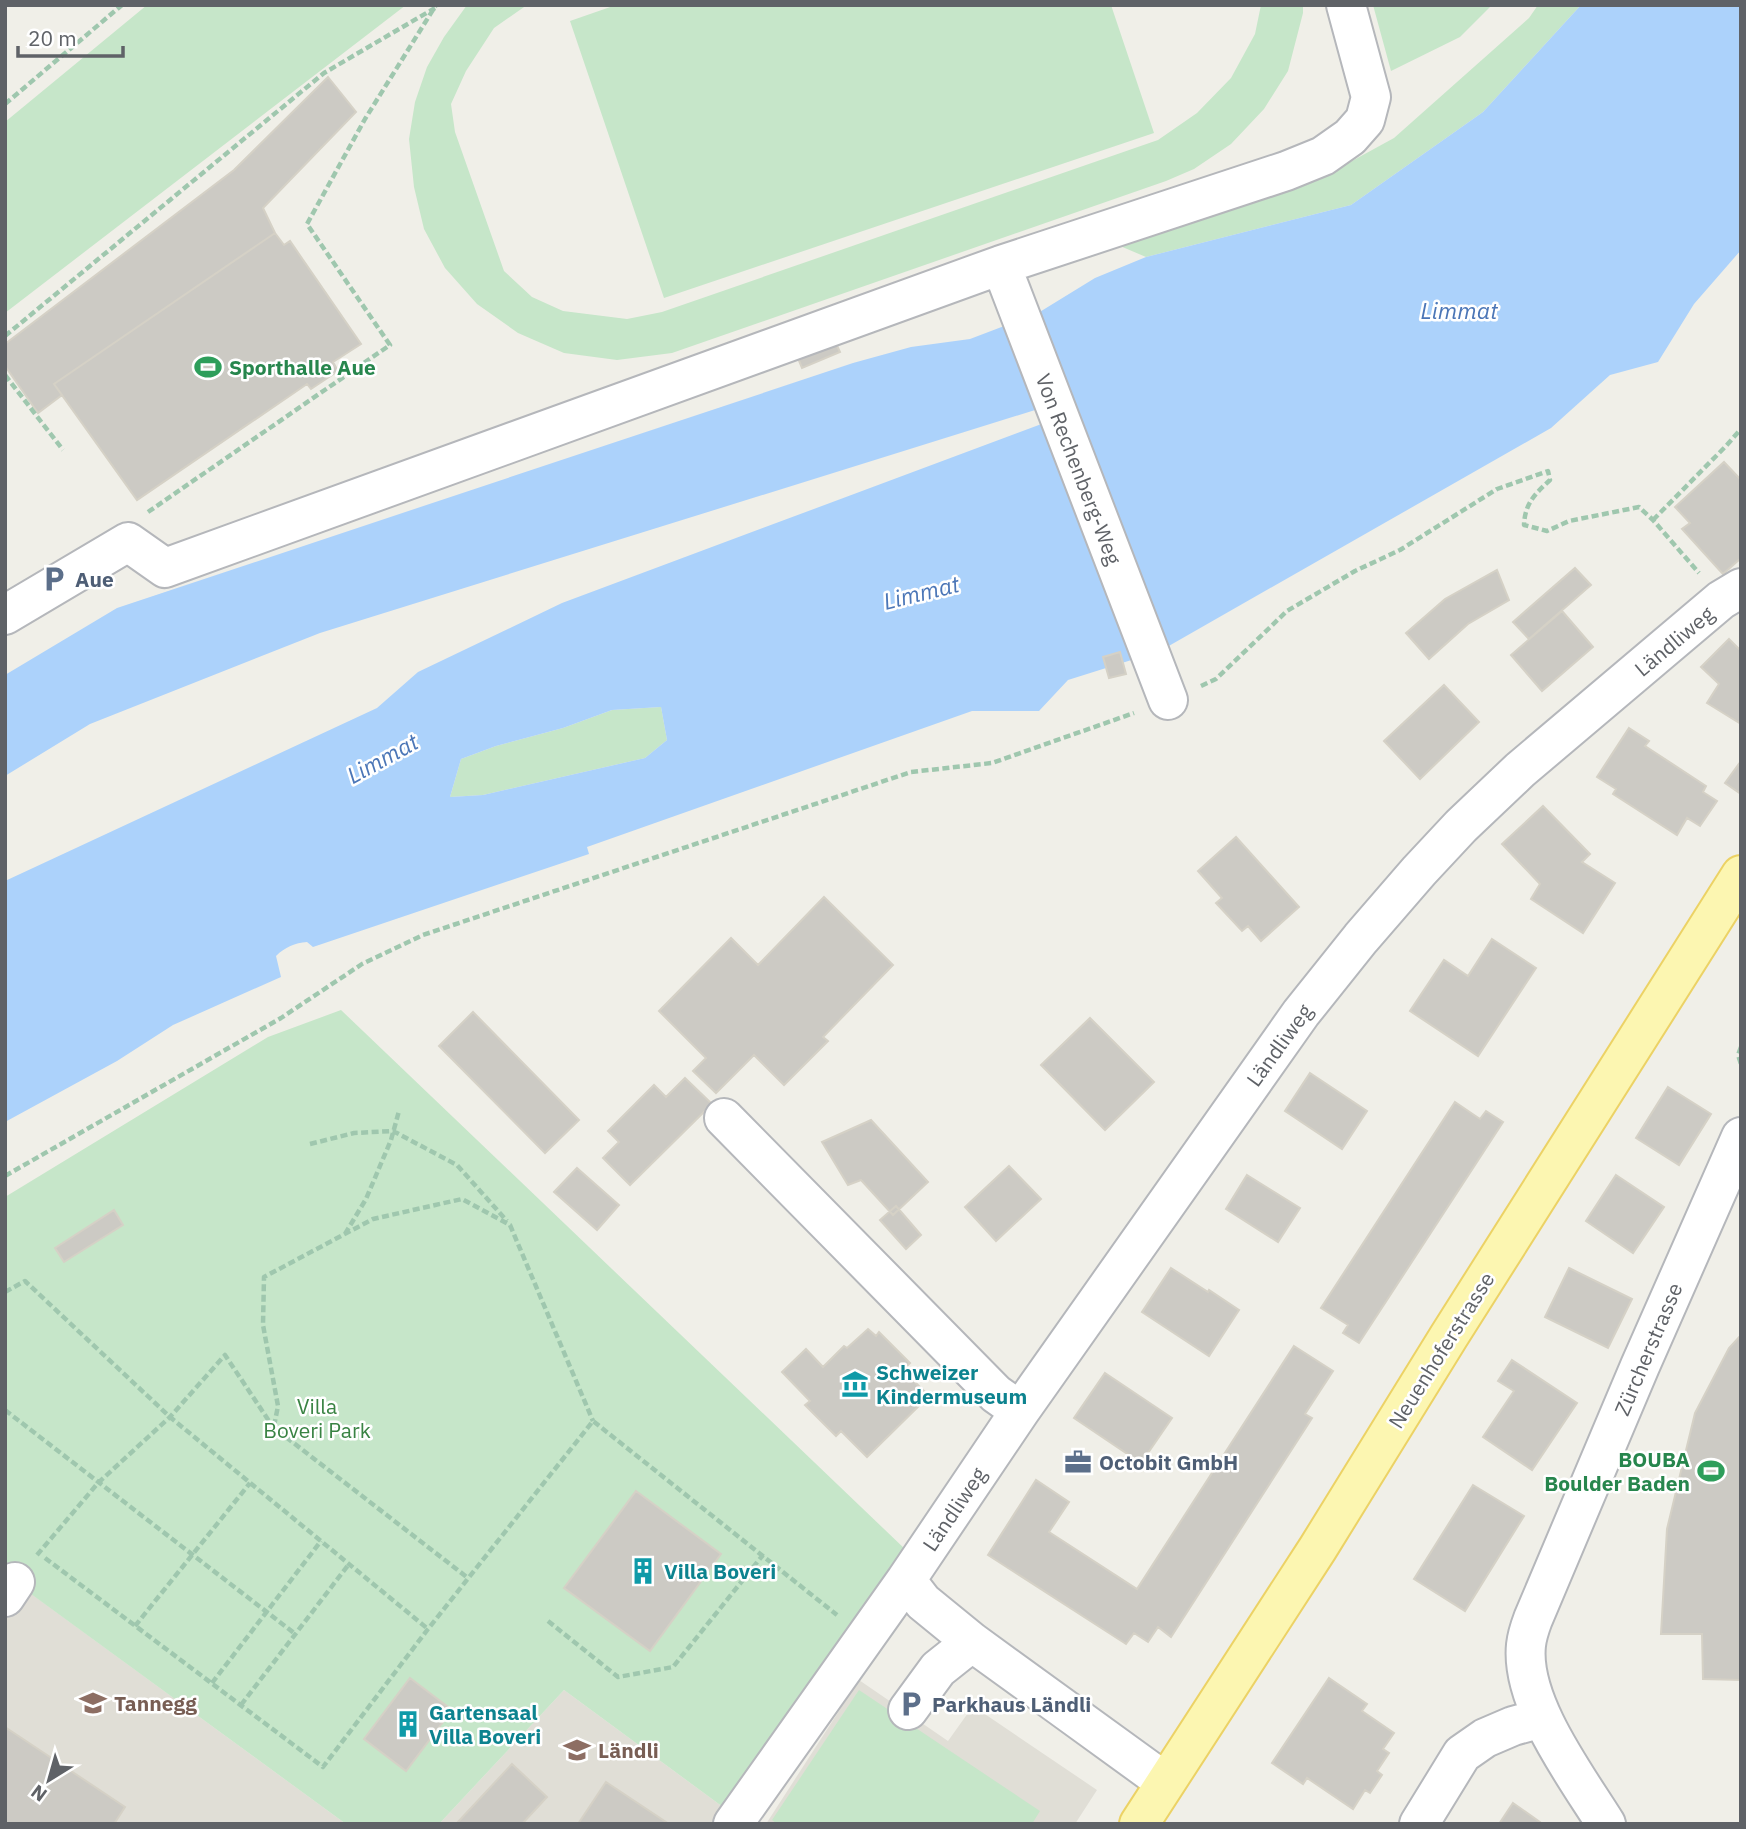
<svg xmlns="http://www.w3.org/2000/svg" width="1746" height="1829" viewBox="0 0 1746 1829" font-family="'IBM Plex Sans',sans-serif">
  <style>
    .education { fill: #e0ded6 }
    .green { fill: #c6e6c9 }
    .water { fill: #acd2fb; fill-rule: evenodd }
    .building { fill: #cccac4; stroke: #d5d1c6; stroke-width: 2 }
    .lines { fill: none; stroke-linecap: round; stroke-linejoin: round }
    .minor-casing { stroke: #b5b7bb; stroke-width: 42 }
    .major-casing { stroke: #ecd265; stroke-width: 42 }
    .path { stroke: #9fc7ae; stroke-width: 4.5; stroke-dasharray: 7 3.5; stroke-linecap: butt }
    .minor { stroke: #fff; stroke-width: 38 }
    .major { stroke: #fcf6b1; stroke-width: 38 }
    .labels { text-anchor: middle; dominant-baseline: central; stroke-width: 5; stroke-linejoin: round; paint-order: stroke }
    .leisure-label { font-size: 21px; font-weight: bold; fill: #27864d; stroke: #fff; text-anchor: start }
    .street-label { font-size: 21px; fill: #5f6267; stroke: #fff }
    .service-label { font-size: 21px; font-weight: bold; fill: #4e5e75; stroke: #fff; text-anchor: start }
    .culture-label { font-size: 21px; font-weight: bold; fill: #0d838f; stroke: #fff; text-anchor: start }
    .park-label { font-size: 21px; fill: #398343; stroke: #fff }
    .education-label { font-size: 21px; font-weight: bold; fill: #785e54; stroke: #fff; text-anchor: start }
    .water-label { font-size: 23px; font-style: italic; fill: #4b76b7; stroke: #fff }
  </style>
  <rect width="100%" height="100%" fill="#f0efe8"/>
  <path class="education" d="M5,1575l10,7 331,242h-341z
    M859,1680l89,61 25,-35 124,84 -22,34h-309z
    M564,1690l163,120 -11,14h-277z"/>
  <path class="green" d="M147,5h259l-401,308v-191z
    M467,5h60l-33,23 -28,43 -15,33 4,28 49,139 28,26 31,14 64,8 35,-7 496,-172 39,-27 34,-35 24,-44 6,-29h42v8l-15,58 -24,38 -33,35 -37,25 -28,12 -494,172 -55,7 -53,-7 -46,-20 -41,-29 -32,-36 -21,-39 -10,-42 -5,-48 6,-37 12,-35 17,-30z
    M616,5h495l43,128 -490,165 -94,-277z
    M1373,5h119l-32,32 -69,34z
    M1538,5h43l-98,107 -132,93 -205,52 -33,-14 228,-76 53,-29 135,-120z
    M661,707l6,33 -22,18 -162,37 -33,2 11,-38 35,-13 67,-18 49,-18z
    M341,1010l565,540 -179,260 -163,-120 -125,134h-93l-341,-249v-378l263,-160z
    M859,1690l181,121 -8,13h-255l-5,-4z"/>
  <path class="water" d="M1581,5h160v245l-47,54 -36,58 -48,13 -59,53 -391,223 -92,29 -29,31h-67l-385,136 2,7 -276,93 -6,-5c-12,1 -22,5 -31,14l5,21 -108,48 -56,36 -112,61v-241l372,-173 41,-36 144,-69 509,-190 -4,-13 -747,233 -230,91 -85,52v-101l112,-67 736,-245 58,-16 59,-8 68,-26 57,-35 51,-21 205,-52 132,-93zM661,707l6,33 -22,18 -162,37 -33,2 11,-38 35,-13 67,-18 49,-18z"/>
  <path class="building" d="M328,77l28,35 -93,96 12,25 -221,151 8,11 -24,18 -33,-47v-22l229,-174z
    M275,233l9,12 6,-4 71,103 -28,18 5,9 -27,18 -4,-5 -170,116 -83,-116z
    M832,335l8,17 -38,16 -7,-17z
    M1724,462l17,18v78l-18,16 -41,-45 8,-6 -15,-16z
    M1575,568l16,17 -62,54 -16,-17z
    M1497,570l12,30 -41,24 -39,35 -23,-26 39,-34z
    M1562,611l31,36 -51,44 -31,-36z
    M1729,639l12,12v73l-34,-21 12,-19 -18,-17z
    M1120,652l6,22 -17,4 -6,-21z
    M1444,685l35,37 -59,57 -36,-38z
    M1629,728l20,13 -4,5 61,40 -3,6 14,9 -17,25 -13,-8 -10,17 -64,-41 3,-5 -19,-12z
    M1741,761v33l-16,-11z
    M1543,806l47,48 -8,8 33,21 -32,50 -52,-34 9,-15 -38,-40z
    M1236,837l63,70 -38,34 -13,-15 -6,5 -26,-28 6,-5 -24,-27z
    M824,897l69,68 -70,72 5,4 -44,44 -30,-30 -38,38 -23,-22 13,-13 -47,-47 72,-73 27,27z
    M1492,939l44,29 -58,88 -68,-45 34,-51 24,16z
    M473,1012l106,108 -34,33 -106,-107z
    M1090,1018l64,64 -49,48 -64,-65z
    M1310,1073l57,38 -25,38 -57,-38z
    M685,1078l27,26 -82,81 -27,-27 16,-16 -11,-11 46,-46 12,12z
    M1668,1087l43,27 -32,51 -43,-27z
    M1455,1102l25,17 6,-8 17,11 -144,221 -16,-10 5,-8 -27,-17z
    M871,1120l57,62 -35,33 -32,-35 -13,5 -26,-43z
    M1009,1166l32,33 -45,42 -31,-34z
    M577,1168l42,37 -22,25 -43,-38z
    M1247,1175l53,33 -22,34 -52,-33z
    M1616,1175l48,32 -31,46 -47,-32z
    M896,1206l25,29 -15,14 -26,-29z
    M114,1210l9,15 -59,37 -9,-14z
    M1171,1268l37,24 1,-2 30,20 -30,46 -67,-44z
    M1569,1268l63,31 -24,49 -63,-31z
    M868,1329l8,7 3,-4 31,31 -7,7 26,26 -62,61 -26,-26 -5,5 -31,-31 5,-4 -28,-29 24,-23 17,18 21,-21 3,2z
    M1741,1335v345l-38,-1 -1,-45h-41l6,-105 28,-116 34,-65z
    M1294,1346l39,25 -28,43 7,4 -141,219 -13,-10 -10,15 -14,-9 -8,11 -138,-89 48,-75 33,22 -20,30 88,57z
    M1512,1360l65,43 -45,67 -49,-33 31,-46 -16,-10z
    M1105,1373l67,45 -31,45 -67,-45z
    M1473,1485l51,31 -59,95 -51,-32z
    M636,1491l85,63 -71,97 -86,-63z
    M410,1678l42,32 -46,61 -42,-32z
    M1329,1678l38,26 -5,7 32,22 -11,16 6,4 -12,18 5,4 -12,18 -5,-3 -12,19 -46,-31 -4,6 -31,-21z
    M5,1727l120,80 -11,17h-106l-3,-2z
    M512,1764l35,33 -25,27h-66z
    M606,1782l63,42h-91z
    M1513,1803l27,19 -1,2h-40z"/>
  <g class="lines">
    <defs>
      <path id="minor" d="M1001,265l167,435
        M5,615l123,-73 37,26 836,-303 285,-94 37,-15 27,-19 15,-17 6,-23 -25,-92
        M724,1118l272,276 24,17
        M5,1597l10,-15
        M908,1710l30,-41 34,-27
        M1165,1782l-193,-140 -49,-40 -17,-22 114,-169 281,-398 60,-75 58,-67 42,-45 59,-56 201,-170 20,-12
        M733,1824l173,-244
        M1419,1824l43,-70 23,-16 28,-12 29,-8
        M1606,1824c-30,-48 -86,-122 -80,-179 1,-9 4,-18 7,-26l107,-253 101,-229"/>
      <path id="major" d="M1139,1824l179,-276 131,-212 292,-461"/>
    </defs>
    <use href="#minor" class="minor-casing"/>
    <use href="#major" class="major-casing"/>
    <path class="path" d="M5,104l117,-99
      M5,336l319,-263 111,-65
      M5,375l58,75
      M148,512l242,-167 -83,-121 58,-105 71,-114
      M1653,520l73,-74 15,-17
      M1201,686l15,-7 71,-68 68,-40 45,-21 97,-61 51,-18 2,9c-15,14 -25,23 -26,45l23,6 22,-10 70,-14 14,13 46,53
      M1741,1047l-3,8 3,9
      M310,1144l44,-11 39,-2 64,34 50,56
      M5,1176l276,-158 81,-54 61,-29 488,-163 81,-9 142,-50
      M345,1234l21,-35 25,-59 8,-29
      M5,1292l20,-11 145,136 258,212
      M5,1410l289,223
      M274,1426l4,-20 -15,-81 1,-48 109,-58 89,-20 48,26 83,196
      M37,1555l61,-72 72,-66 55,-62 48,72 195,151
      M45,1558l278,209 105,-138 165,-208 244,194
      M548,1621l70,56 55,-10 90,-112
      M135,1626l115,-143
      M212,1683l109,-142
      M241,1705l108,-141"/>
    <use href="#minor" class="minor"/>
    <use href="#major" class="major"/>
  </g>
  <defs>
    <symbol id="stadium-bare" viewBox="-9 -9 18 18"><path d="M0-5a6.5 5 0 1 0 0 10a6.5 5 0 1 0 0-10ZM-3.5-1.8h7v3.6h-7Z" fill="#2e9e5b" stroke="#fff" stroke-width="2.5" paint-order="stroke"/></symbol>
    <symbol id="parking-bare" viewBox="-9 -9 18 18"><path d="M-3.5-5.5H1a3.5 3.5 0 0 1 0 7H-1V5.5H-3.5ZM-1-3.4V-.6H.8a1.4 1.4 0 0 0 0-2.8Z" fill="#5c6f8a" stroke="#fff" stroke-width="2.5" paint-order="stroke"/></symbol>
    <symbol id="museum-bare" viewBox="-9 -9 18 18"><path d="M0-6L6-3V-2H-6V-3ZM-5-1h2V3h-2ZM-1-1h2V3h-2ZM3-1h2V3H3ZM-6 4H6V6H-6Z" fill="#0f9aa8" stroke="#fff" stroke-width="2.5" paint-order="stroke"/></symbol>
    <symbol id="office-bare" viewBox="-9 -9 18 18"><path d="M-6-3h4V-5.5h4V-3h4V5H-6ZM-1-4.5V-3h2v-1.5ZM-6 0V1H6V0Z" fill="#5c6f8a" stroke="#fff" stroke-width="2.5" paint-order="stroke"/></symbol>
    <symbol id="building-bare" viewBox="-9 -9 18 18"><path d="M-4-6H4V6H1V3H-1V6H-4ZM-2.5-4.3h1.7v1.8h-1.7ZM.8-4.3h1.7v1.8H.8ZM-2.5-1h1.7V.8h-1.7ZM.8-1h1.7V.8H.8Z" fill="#0f9aa8" stroke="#fff" stroke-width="2.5" paint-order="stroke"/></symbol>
    <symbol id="school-bare" viewBox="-9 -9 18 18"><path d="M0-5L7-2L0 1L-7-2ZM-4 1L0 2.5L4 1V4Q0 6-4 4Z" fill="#8d6e63" stroke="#fff" stroke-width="2.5" paint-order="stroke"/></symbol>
  </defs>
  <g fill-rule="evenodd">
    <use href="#stadium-bare" x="189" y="348" width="38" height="38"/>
    <use href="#parking-bare" x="35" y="560" width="38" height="38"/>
    <use href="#museum-bare" x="836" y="1365" width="38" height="38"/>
    <use href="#office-bare" x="1059" y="1443" width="38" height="38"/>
    <use href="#stadium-bare" x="1692" y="1452" width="38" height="38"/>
    <use href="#building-bare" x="624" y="1552" width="38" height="38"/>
    <use href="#school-bare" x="74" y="1684" width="38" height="38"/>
    <use href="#parking-bare" x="892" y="1685" width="38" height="38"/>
    <use href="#building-bare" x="389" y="1705" width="38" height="38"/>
    <use href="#school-bare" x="558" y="1731" width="38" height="38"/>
  </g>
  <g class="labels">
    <g class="leisure-label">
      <text x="229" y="367">Sporthalle Aue</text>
      <text x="1690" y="1459" text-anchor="end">BOUBA<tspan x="1690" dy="24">Boulder Baden</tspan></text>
    </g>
    <g class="street-label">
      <text transform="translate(1079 469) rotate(69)">Von Rechenberg-Weg</text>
      <text transform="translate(1674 641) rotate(-40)">Ländliweg</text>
      <text transform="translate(1279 1045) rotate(-54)">Ländliweg</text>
      <text transform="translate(1648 1349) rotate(-67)">Zürcherstrasse</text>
      <text transform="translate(1441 1350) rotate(-58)">Neuenhoferstrasse</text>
      <text transform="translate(954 1509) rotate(-56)">Ländliweg</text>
    </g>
    <g class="service-label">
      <text x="75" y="579">Aue</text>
      <text x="1099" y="1462">Octobit GmbH</text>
      <text x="932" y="1704">Parkhaus Ländli</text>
    </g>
    <g class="culture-label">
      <text x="876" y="1372">Schweizer<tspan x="876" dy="24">Kindermuseum</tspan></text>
      <text x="664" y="1571">Villa Boveri</text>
      <text x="429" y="1712">Gartensaal<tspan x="429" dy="24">Villa Boveri</tspan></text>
    </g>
    <g class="park-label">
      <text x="317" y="1406">Villa<tspan x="317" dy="24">Boveri Park</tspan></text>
    </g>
    <g class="education-label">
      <text x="114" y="1703">Tannegg</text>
      <text x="598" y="1750">Ländli</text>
    </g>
    <g class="water-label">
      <text x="1459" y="310">Limmat</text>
      <text transform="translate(921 592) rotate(-14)">Limmat</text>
      <text transform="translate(382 758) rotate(-29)">Limmat</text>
    </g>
  </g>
  <rect width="1746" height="1829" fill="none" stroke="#5f6267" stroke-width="14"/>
  <g transform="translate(49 1780) rotate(217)" stroke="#ffffff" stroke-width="5" paint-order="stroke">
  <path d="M0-5L12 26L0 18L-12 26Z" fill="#5f6267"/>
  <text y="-10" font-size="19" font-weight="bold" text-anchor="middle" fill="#5f6267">N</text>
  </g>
  <path d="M18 46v10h105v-10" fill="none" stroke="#5f6267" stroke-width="3.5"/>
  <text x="28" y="46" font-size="21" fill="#5f6267" stroke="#ffffff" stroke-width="5" paint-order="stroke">20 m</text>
</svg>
